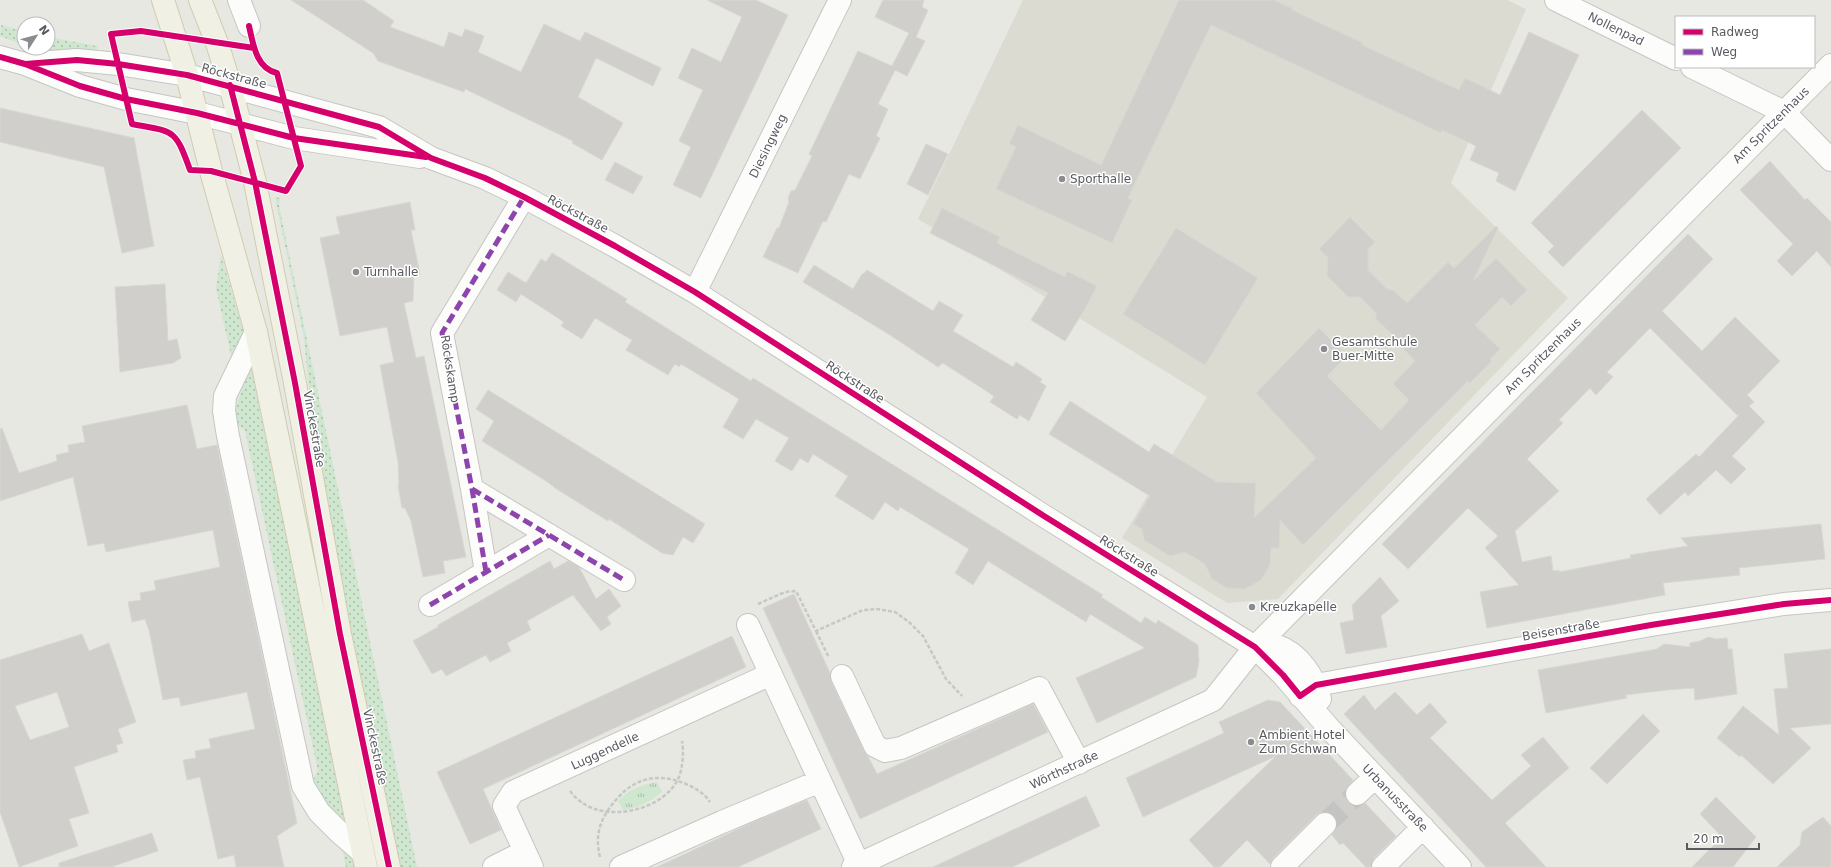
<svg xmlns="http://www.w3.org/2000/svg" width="1831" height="867" viewBox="0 0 1831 867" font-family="'DejaVu Sans',sans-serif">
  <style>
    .education { fill: #dcdbd1 }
    .grass { fill: url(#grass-dots) }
    .park { fill: url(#park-tufts) }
    .building { fill: #d0cfcc; stroke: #d8d7d1; fill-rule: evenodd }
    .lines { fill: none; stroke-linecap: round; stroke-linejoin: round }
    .minor-tunnel { stroke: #c4c4c2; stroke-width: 22; stroke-dasharray: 22 11; stroke-linecap: butt }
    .minor-casing { stroke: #c5c6c4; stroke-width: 24 }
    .major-casing { stroke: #d1ccaf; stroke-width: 24 }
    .path { stroke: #c4c9c6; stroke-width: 2.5; stroke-dasharray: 4 2; stroke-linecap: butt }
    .minor { stroke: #fcfcfb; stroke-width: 22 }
    .major { stroke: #f1f0e5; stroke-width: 22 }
    .quiet { stroke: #8e44ad; stroke-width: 5; stroke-dasharray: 10 5; stroke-linecap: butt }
    .cycleway-casing { stroke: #fff; stroke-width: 8 }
    .cycleway { stroke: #d6006c; stroke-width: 6 }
    .poi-dot { fill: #8a8c8e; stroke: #fff; stroke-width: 1.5 }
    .labels { text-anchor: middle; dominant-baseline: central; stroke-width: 3; stroke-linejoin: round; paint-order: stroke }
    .street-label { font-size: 12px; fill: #585a60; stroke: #fff }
    .poi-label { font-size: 12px; fill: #585a60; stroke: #fff; text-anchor: start }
  </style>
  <defs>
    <pattern id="grass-dots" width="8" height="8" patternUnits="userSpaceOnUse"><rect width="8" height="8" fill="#cfe6cf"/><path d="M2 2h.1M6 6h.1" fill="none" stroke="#abbdab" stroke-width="1.8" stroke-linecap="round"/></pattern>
    <pattern id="park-tufts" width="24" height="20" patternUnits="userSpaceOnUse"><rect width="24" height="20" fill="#cfe6cf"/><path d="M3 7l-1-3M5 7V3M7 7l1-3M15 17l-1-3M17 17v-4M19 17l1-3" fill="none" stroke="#abbdab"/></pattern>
  </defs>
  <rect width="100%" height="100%" fill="#e8e8e2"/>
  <path class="education" d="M1023,0h484l19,9 -75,174 117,115 -290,301 -51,4 -105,-65 85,-141 -289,-178z"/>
  <path class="grass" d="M1,25l23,6v14l-24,-9z
    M48,37l49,9v7l-28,1 -36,-6h15z
    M275,197l5,1 -1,7 4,20 134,642h-17l-70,-332 -16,-95 -10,-102z
    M221,255l23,78 -12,27 -16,-72z
    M251,359l99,471 -29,-30 -9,-18 6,-11 -73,-340 -7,-6 -3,-14z
    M341,844l16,19 1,4h-12z"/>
  <path class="park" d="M657,782l5,10c-12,10 -24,16 -39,18l-5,-9c11,-12 23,-16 39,-19z"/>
  <path class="building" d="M291,0h72l31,21 -4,6 54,20 5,-15 13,5 3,-8 19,7 -6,16 43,20 23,-48 36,17 5,-9 76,36 -8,18 -57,-28 -18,39 45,26 -21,37 -30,-17 1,-2 -108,-52 -1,3 -86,-31 -5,-8z
    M707,0h49l32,15 -87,183 -28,-13 18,-38 -12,-6 24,-51 -25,-12 14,-30 29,14 21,-45z
    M883,0h41l-2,7 6,3 -12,27 9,4 -18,35 -12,-6 -17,34 10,5 -12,27 4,2 -20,41 -11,-5 -23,48 -3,-1 -25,52 -35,-16 14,-29h2l10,-26 -1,-4 3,-7 4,-1 17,-34 -3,-2 49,-103 34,15 17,-33 -34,-16z
    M1179,0h95l19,9 -1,1 71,33 -1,2 97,45 6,-12 35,17 29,-63 50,23 -64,136 -19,-10 3,-8 -29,-13 6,-14 -34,-16 -1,3 -230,-108 -83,173 4,2 -20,43 -116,-54 20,-42 -7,-3 9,-19 83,40z
    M0,108l134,30 20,108 -32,7 -18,-86 -104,-25z
    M1642,110l39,38 -118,119 -15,-15 6,-6 -23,-23z
    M926,144l22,10 -20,41 -21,-11z
    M1770,161l35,39 2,-2 24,24v45l-14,-16 -25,25 -15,-15 16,-17 -53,-54z
    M615,162l28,15 -10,17 -28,-14z
    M410,202l5,28h-4l9,44 -6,1 -1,26 -9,2 12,55 8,-2 42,201 -23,4 2,12 -22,4 -12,-56 -6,-13h-3l-4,-23h1l-1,-23 -18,-97 14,-3 -7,-35 -47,9 -20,-98 20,-4 -4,-17z
    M942,208l58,29 -3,6 68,34 2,-6 30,15 -11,21 -21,34 -34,-21 17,-27 -118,-60z
    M1350,217l25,25 -7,7v21l19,19 6,1 14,13 41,-41 6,6 42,-42 2,2 -25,53 23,-23 31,32 -16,16 -9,-9 -27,28 25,24 -10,10 2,2 -22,22 -2,-2 -165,164 -23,-25 -1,28h-8l-1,17 -9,15 -16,9 -18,-1 -15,-9 -7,-15 -20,-12 -15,4 -26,-16 -2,-11 -9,-5 17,-28 -101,-62 21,-33 79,51 5,-8 63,38 39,1 -2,35 62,-60 -60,-65 63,-65 28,28 -20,20 54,54 28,-30 -16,-16 22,-23 -20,-21 1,-2 -20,-19v-6l-16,-16h-12l-21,-21 1,-18 -9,-9z
    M1176,228l82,50 -53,87 -82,-51z
    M1688,234l25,25 -51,52 40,40 33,-34 45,44 -33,34 7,7 -5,4 16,16 -33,34 14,13 -15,15 -15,-14 -28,26 -3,-4 -25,23 -14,-16 50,-45 3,3 42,-44 -3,3 -88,-88 -43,44 6,5 -17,18 -6,-7 -31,32 4,3 -36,36 32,32 -44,40 7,31 29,-6 2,15 6,-1v2l72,-14 -1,-3 58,-9 -7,-8 140,-14 4,35 -86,9 1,7 -77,8 2,12 -178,33 -7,-36 39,-7 -34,-37 13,-12 -30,-28 -60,61 -26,-25z
    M552,253l75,46 -2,3 126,79 2,-3 350,217 -2,2 40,26 4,-6 11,7 2,-4 40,25 1,16 -3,16 -99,46 -21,-45 69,-30 -55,-34 -4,8 -98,-61 -15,24 -18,-12 14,-24 -69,-42 -2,4 -13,-9 -12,18 -38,-24 13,-20 -35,-22 -5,9 -8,-5 -8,13 -17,-10 14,-23 -33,-19 -13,20 -20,-12 16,-28 -58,-35 -2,3 -4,-3 -7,11 -42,-25 6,-10 -37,-22 -13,21 -21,-13 3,-4 -43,-28 -5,8 -19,-12 11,-18 18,11 15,-24 5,3z
    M814,265l39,24 9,-15h1l4,-4 66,41 6,-10 24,14 -10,16 60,36 3,-5 26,17 -2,3 6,4 -17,35 -9,-6 -3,4 -27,-17 4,-6 -51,-33 -5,4 -48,-32 -87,-53z
    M165,284l3,57 9,-2 4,19 -8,5 -53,9 -5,-85z
    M488,390l217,134 -12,19 -10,-6 -10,18 -11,-2 -53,-34 -1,2 -53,-33 -6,-5 -67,-42 12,-20 -18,-12z
    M187,405l10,44 20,-4 40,186 40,192 -20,13 7,31h-48l-2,-12 -16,4 -18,-82 -13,3 -4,-20 13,-2 -1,-7 16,-3 -2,-9 46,-10 -8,-37 -66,14 -2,-9 -16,3 -14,-70 -4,-11 -13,3 -4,-20 13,-2 -1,-7 16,-3 -2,-9 66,-14 -7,-37 -107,22 -2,-9 -16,3 -15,-69 -73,24v-72l2,-1 17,45 38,-12 -1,-6 13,-3 -1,-7 17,-3 -3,-16z
    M550,561l4,8 14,-8 11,6 17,32 13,-10 12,17 -14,11 4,7 -10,7 -28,-36 -46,26 4,9 -24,13 4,8 -21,11 -4,-7 -40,21 -4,-7 -10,5 -19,-33 25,-14v-2z
    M1380,577l19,24 -18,15 6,31 -41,7 -6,-31 14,-3 -2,-15z
    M794,594l36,79 1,8 33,70 4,5 9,18 156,-70 15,28 -188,87 -97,-211z
    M82,634l7,17 20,-8 27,79 -18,7 5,14 -7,2 2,7 -44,15 15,46 -20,6 9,27 -59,21 -19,-55v-152zM57,692l12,35 -39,13 -15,-34z
    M732,636l14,31 -263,122 18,41 -31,14 -33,-72z
    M1708,637l9,2 10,-1 1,11h4l5,45 -42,6 -1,-12 -27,2 -42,5 2,3 -81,15 -8,-43 119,-21 7,-5 26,3v-4l10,-2z
    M1831,649v75l-41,4 21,20 -38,36 -32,-29 -1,2 -23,-19 26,-32 36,29 -5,-46 14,-1 -4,-34z
    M1395,692l22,23 13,-12 17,19 -17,16 62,62 39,-34 -10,-11 22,-18 26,31 -64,55 41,44h-60l-142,-153 20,-19 11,15z
    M1268,700l12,2 73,78 -8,11v5l3,6 6,4h6l5,-3 31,33 -22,22 -3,9h-5l-23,-24 -3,2 -8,-10 5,-7v-8l-3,-5 -6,-3h-7l-5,3 -43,43 -3,6 -23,-24 -27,27h-6l-25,-27 87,-84 -133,61 -17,-39 98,-45 -5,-11z
    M1643,714l17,17 -53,53 -17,-16z
    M1086,796l14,30 -36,17 -52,24h-79z
    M1716,797l40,40 -23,30h-41l30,-30 -22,-23z
    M807,800l14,29 -83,38h-81l94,-44z
    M1823,817l8,9v41h-54l23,-22 2,-13z
    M152,833l6,18 -47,16h-52v-4z"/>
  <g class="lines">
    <path class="minor-tunnel" d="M1325,824l32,-30"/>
    <defs>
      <path id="minor" d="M239,0l10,26
        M1556,0l120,59
        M0,57l25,7 55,22 46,13 71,14 97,25 126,19
        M25,64l52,-4 41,4 69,11 192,52 52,31 54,20 39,19 91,49 80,46 349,224 211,131 28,28 46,53 131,139
        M1692,67l92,45 47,48
        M695,292l145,-292
        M256,332l-31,64 -1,15 4,25 75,350 16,26 21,21 22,19
        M472,489l152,91
        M486,572l-14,-83 -30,-156 82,-136
        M430,605l119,-70
        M748,625l112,242
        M1255,647c7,-1 16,-3 22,-1 22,7 38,32 43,53
        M842,676l33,70 10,5 16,-3 138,-60 40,75
        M1300,696l16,-11 335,-60 133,-21 47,-4
        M1357,794l18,-17
        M494,867l30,-15
        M532,867l-28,-61 9,-14 258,-118
        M621,867l101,-45 98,-41
        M853,867l360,-167 42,-53 576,-582
        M1282,867l43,-43
        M1383,867l40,-40"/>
      <path id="major" d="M163,0l24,75 24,96 45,161 110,535
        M200,0l17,43 13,42 25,97 40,201 45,251 49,233"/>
    </defs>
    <use href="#minor" class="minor-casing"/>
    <use href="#major" class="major-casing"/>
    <path class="path" d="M758,604l27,-12 11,-1 20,40 47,-21 14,-1 18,3 14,10 14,14 23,43 16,17
      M816,631l13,27
      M570,791c6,8 15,15 25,18 26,9 68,-2 82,-28 6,-11 7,-29 5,-40
      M600,857c-5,-20 -1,-35 11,-51 20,-27 44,-35 75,-22 9,4 18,9 24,18"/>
    <use href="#minor" class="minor"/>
    <use href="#major" class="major"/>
    <path class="quiet" d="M472,489l152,91
      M486,572l-14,-83 -30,-156 82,-136
      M430,605l119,-70"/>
    <defs>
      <path id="cycleway" d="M249,26c4,17 7,43 28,47l24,93 -15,25 -75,-20 -21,-1c-15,-42 -16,-38 -58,-46l-21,-90 30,-3 113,17
        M0,57l25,7 55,22 46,13 71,14 97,25 132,19
        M25,64l52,-4 41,4 69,11 192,52 52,31 54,20 39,19 91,49 80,46 349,224 211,131 28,28 17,21 16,-11 335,-60 133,-21 47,-4
        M230,85l25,97 40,201 45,251 49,233"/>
    </defs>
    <use href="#cycleway" class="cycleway-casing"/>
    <use href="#cycleway" class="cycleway"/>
  </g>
  <g class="poi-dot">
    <circle cx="1062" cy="179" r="4"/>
    <circle cx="356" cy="272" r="4"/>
    <circle cx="1324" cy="349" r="4"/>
    <circle cx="1252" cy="607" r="4"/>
    <circle cx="1251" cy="742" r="4"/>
  </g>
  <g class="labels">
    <g class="street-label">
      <text transform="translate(1616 29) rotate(26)">Nollenpad</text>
      <text transform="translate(234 76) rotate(15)">Röckstraße</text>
      <text transform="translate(1771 125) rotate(-45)">Am Spritzenhaus</text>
      <text transform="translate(768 146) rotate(-64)">Diesingweg</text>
      <text transform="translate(578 214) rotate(28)">Röckstraße</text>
      <text transform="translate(1543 356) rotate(-45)">Am Spritzenhaus</text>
      <text transform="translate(450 369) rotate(81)">Röckskamp</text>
      <text transform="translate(855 382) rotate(33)">Röckstraße</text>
      <text transform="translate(314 429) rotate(80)">Vinckestraße</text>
      <text transform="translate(1129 556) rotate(32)">Röckstraße</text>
      <text transform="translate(1561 630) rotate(-10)">Beisenstraße</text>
      <text transform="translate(375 747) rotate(78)">Vinckestraße</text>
      <text transform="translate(605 751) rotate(-25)">Luggendelle</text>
      <text transform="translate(1064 770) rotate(-25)">Wörthstraße</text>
      <text transform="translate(1395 798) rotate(46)">Urbanusstraße</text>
    </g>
    <g class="poi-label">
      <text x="1070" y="179">Sporthalle</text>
      <text x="364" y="272">Turnhalle</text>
      <text x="1332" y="342">Gesamtschule<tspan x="1332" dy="14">Buer-Mitte</tspan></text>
      <text x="1260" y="607">Kreuzkapelle</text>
      <text x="1259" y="735">Ambient Hotel<tspan x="1259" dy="14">Zum Schwan</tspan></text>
    </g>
  </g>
  <rect x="1675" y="16" width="140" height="52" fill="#ffffff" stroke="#bcbdbf"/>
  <rect x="1683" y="29" width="20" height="6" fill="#d6006c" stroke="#bcbdbf"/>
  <text x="1711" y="36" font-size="12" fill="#585a60">Radweg</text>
  <rect x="1683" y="49" width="20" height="6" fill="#8e44ad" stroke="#bcbdbf"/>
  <text x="1711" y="56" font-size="12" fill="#585a60">Weg</text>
  <g transform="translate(36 36) rotate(54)"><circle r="19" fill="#ffffff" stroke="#bcbdbf"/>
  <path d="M0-3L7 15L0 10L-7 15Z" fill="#8a8c8e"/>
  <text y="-6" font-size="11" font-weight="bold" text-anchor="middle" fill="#585a60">N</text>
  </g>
  <path d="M1687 843v6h72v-6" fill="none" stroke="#585a60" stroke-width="2"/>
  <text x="1693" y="843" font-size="12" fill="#585a60" stroke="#ffffff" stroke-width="3" paint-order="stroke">20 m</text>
</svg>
